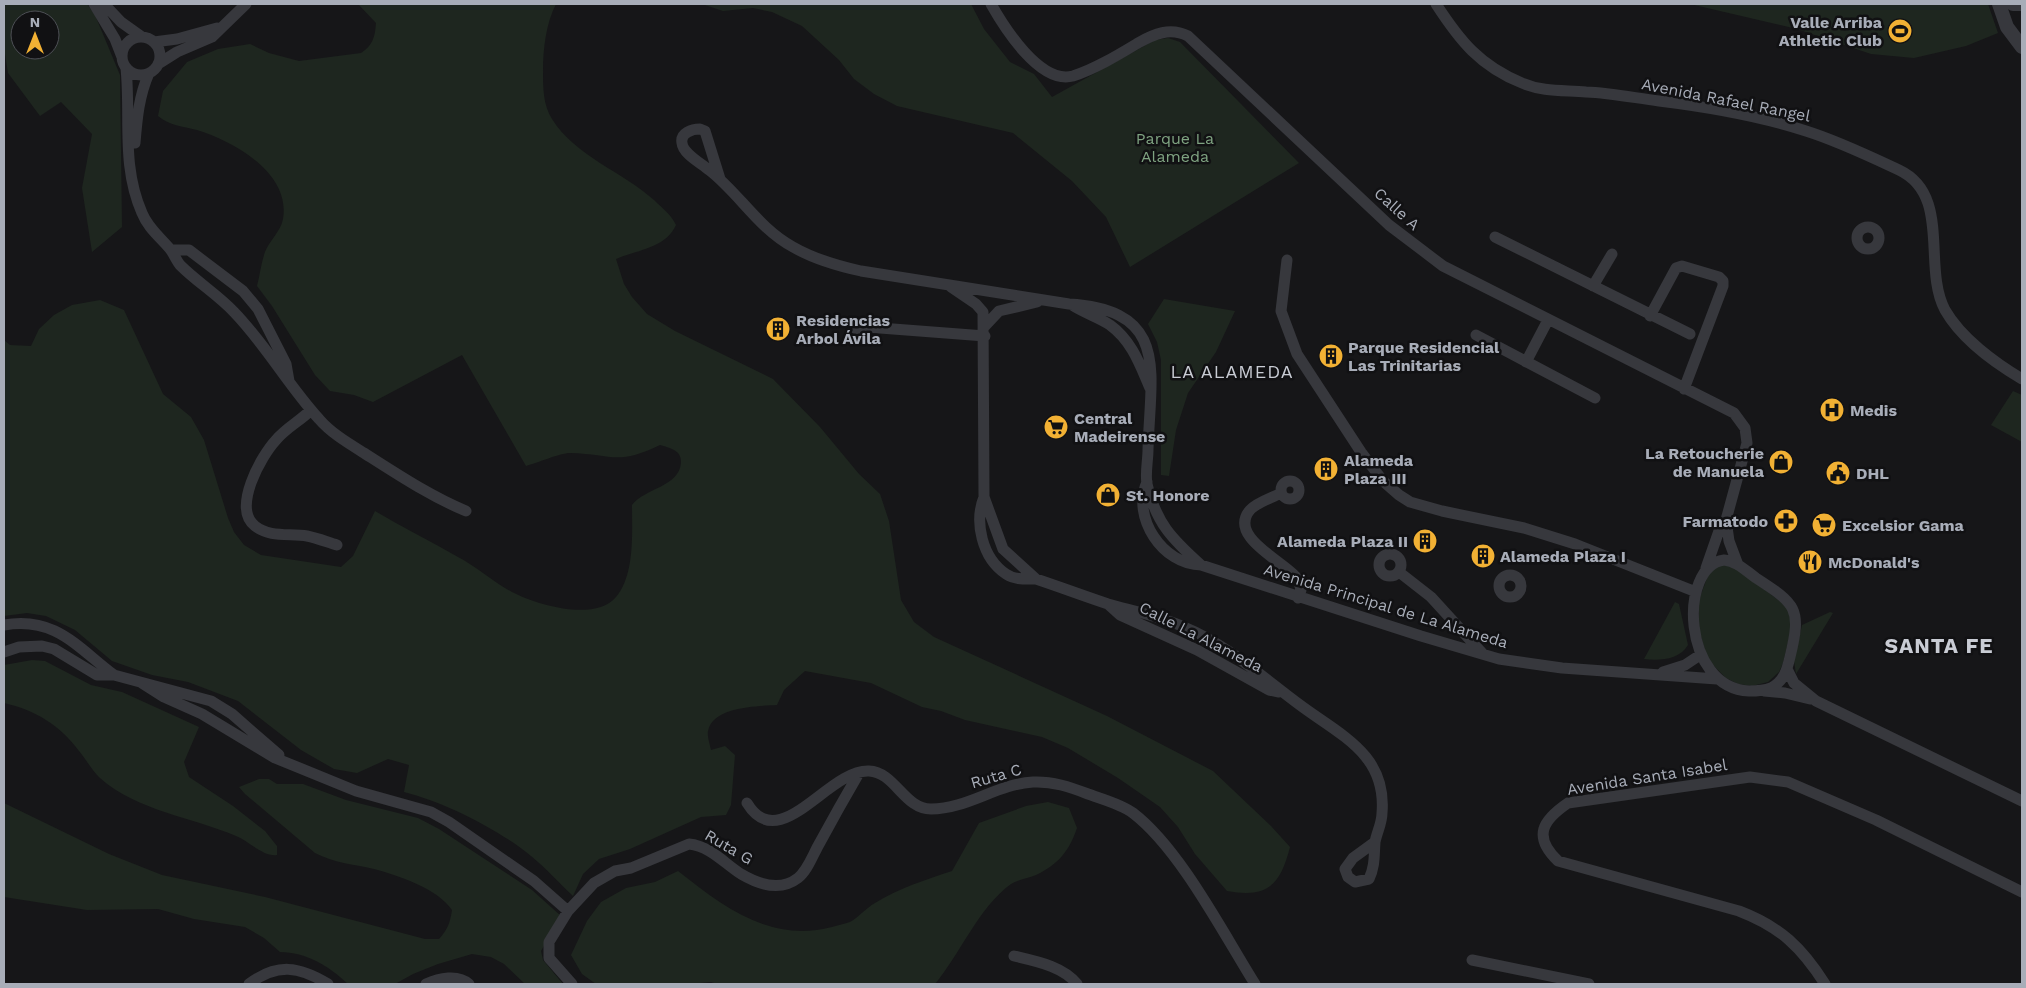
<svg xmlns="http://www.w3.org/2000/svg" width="2026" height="988" viewBox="0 0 2026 988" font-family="'Work Sans',sans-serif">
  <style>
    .green { fill: #1e261f; fill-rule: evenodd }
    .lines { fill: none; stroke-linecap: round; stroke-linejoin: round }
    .minor { stroke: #37383d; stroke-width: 11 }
    .tertiary { stroke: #37383d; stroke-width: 14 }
    .labels { text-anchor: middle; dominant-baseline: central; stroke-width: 5; stroke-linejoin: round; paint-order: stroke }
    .poi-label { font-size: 16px; font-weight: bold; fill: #a8adb8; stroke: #111113; text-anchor: start }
    .street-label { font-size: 16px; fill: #a8adb8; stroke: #111113 }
    .park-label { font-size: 16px; fill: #7fa381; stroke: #111113 }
    .neighbourhood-label { font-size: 18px; letter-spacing: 1px; fill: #c9ccd4; stroke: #111113 }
    .district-label { font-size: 21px; font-weight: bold; letter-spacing: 1px; fill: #c9ccd4; stroke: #111113 }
  </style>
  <rect width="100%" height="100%" fill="#161618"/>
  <path class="green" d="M4,4h83l8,11 25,60 2,152 -30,25 -10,-64 10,-54 -31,-32 -21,14 -32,-43 -4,-25zM20,20h30v30h-30z
    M358,4h198c-10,19 -13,45 -13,67 0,16 0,34 9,48 23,37 71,53 102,81 9,9 16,13 22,25 -10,23 -39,25 -60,34l8,25 8,13 15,17 28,17 98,48 47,48 39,47 21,20 9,27 12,79 13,22 20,15 173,79 106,55 58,55 19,21c-10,39 -23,51 -63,44l-32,-37 -17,-27 -18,-20 -42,-29 -50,-30 -26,-11 -77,-17 -24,-9 -19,-4 -51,-24 -66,-12 -21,19 -7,15c-18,1 -64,1 -69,26 -1,5 2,14 3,19l14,-4 10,9 -4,50 -5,10 -25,2 -71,32 -31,10 -16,15 -10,22c-14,-13 -27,-28 -42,-40 -33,-27 -87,-54 -127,-64l5,-27 -21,-6 -31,14 -23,-4 -33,-19 -63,-49 -50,-19 -36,-7 -40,-14 -37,-31 -29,-14 -19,-3 -23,3v-276l6,5 21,1 8,-17 15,-14 18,-10 28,-5 24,10 39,84 28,23 13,23 24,78 6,14 10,13 17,10 80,12 12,-11 22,-45c27,16 55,30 83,46 19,10 35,25 54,35 25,13 83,30 104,5 19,-22 16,-65 16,-92 13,-17 47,-18 49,-42 1,-13 -11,-15 -21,-18 -43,21 -48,9 -90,8 -10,0 -33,10 -44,13l-64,-111 -89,47 -19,-7 -24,-4 -15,-16 -43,-69 -15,-20c3,-11 4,-23 8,-34 4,-11 16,-21 18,-33 8,-46 -50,-78 -86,-89 -15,-4 -27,-4 -39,-14l5,-25 24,-29 31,-13 32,-5 19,9 30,8 62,-8c12,-8 14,-16 15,-30z
    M702,4h269l13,25 26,33 24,12 18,23 103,-57 13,-2 12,4 119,121 -169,104 -24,-50 -34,-36 -59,-48 -116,-27 -23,-12 -20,-15 -15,-19 -37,-34 -30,-14 -19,-4 -30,3z
    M1690,4h298l10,29 -32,13 -52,12 -43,-4 -74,-25z
    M1164,299l71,12 -19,41 -28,41 -12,37 -7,46 -8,-1v-115l-4,-18 -9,-18z
    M2013,391l9,4v47l-31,-17z
    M1720,564l17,4 50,39 5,18 -9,38 -4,9 -11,10 -16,4 -14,-2 -12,-6 -18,-18 -9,-30v-30l12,-33z
    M1675,602l4,2 9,41c-9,15 -29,16 -44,14z
    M1830,612l3,1 -37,61 -2,-13 8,-36z
    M32,660l13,1 46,24 31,7 77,35 -15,35 5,15 44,29 32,25 12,15v9c-14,2 -28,-14 -41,-19 -44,-19 -99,-25 -136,-58 -8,-7 -14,-19 -21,-27 -19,-26 -44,-41 -75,-48v-38z
    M259,779h10l8,5h26l43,16 72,18 21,11 61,40 32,21 29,26 -20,35 2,9 20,24h-38l-21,-20 -13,-7 -19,-3 -34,10 -25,10 -18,10h-47c-19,-18 -42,-32 -68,-32l-16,-14 -19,-11 -51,-8 -36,-10 -71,1 -83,-13v-94l105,51 53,21 103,22 160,42h14c9,-10 11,-16 13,-29 -15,-22 -53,-34 -78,-41 -21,-5 -40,-6 -59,-16l-70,-59 -6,-7z
    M1048,802l21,6 8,20c-8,23 -18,36 -41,47 -8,3 -18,5 -25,9 -32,23 -51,70 -76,100h-218l-6,-2 -22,2h-93l-14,-10 -11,-19 16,-34 14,-19 25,-14 29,-6 23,-11c46,36 92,72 154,56 6,-2 13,-3 18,-5 9,-5 16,-14 25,-19 24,-15 50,-23 77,-32l27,-48 47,-17z"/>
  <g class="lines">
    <path class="minor" d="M94,4l21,35 7,18
      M104,4l17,18 21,15
      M991,4c13,23 49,81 82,72 22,-7 45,-21 65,-33 16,-9 32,-16 50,-7l201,189 54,41 291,147 11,15 2,15 -21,77 -5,5 -15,43
      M1436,4c24,37 44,62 86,79 21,9 42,7 64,9 25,1 49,6 73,9 49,6 101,15 147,30 32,10 63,25 93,39 53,25 23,97 46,140 16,28 50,53 77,69
      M122 56a19 19 0 1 1 38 0a19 19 0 1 1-38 0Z
      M154,42l23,-3 40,-11
      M158,64l19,-12 35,-15 34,-33
      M126,68c5,50 -5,97 16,145 6,15 18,24 28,36 4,5 6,11 10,16 17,17 38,30 54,47 32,33 54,73 85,107 12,14 29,24 45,34 33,21 66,43 102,58
      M135,143c2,-25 4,-47 14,-70
      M720,179l-15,-48 -5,-2c-8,0 -20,4 -18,14 1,11 19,20 27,27 30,23 49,58 84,77 21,12 45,19 68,24l208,33c102,6 81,69 79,146 0,10 -3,24 -1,34 9,39 25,55 54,81
      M1857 238a11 11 0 1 1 22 0a11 11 0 1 1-22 0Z
      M1495,237l195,97
      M171,250h18l54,41 15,18 28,55 3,17
      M1287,260l-6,51 16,43 64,98 22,29 16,14 11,7 32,9 82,17 51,16 121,48
      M1593,286l19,-32
      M951,287l25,17 7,8 1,185 19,52 33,30
      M1072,305c12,8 26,12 38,20 22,16 30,40 40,63
      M1650,316l26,-48 6,-2 37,11 4,4v5l-39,103
      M984,327l15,-16 38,-9
      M856,329l11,-2 118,9
      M1476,335l119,63
      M1526,362l22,-42
      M311,410c-11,11 -25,18 -35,30 -15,16 -44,68 -21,86 15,12 35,7 52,10 10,2 20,6 30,9
      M1281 490a9 9 0 1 1 18 0a9 9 0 1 1-18 0Z
      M1147,482c-16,35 16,83 54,83l220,71 78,23 63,9 155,11
      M1281,493c-9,5 -24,9 -31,17 -22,26 31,50 45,66 4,4 5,9 6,14l-3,8
      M984,497c-10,25 -2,61 22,77 9,6 19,5 30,5 24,8 48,17 72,25 25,7 51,12 76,23 44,18 78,50 116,78 40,30 87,49 82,108 0,10 -5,19 -7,29 -1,14 0,24 -6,37l-14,3 -7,-5 -3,-8 8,-11 22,-16
      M1726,520l3,21 9,24
      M1379 565a11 11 0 1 1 22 0a11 11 0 1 1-22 0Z
      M1724,560c13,1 22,11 32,18 40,26 46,30 34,79 -3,13 -6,24 -19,31 -8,3 -14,3 -22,3 -67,-3 -71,-125 -25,-131z
      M1399,572l32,25 52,57
      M1499 586a11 11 0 1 1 22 0a11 11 0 1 1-22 0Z
      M1109,605l11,10 77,35 72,40 10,2
      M4,625c51,-9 73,22 110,50
      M4,652l15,-5 23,-1 12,3 43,26h17l97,26 21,13 47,41
      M1787,669l7,14 22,18 206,100
      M1663,672l22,-7 15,-10
      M142,683l22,14 38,17 73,44 81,33 75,21 18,10 85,59 34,30
      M1764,691l21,2 25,6
      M747,803c33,54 81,-34 122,-32 26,1 35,38 62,38 36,0 66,-25 102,-27 19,-1 37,5 55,12 14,5 33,10 45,19 47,36 90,120 122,171
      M1014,956c21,5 49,10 63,28
      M1472,960l117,24
      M249,984c28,-21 50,-18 79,0
      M426,984c13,-6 32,-10 43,0
      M572,984l-23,-26v-16l19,-31 26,-28 21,-12 16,-3 58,-24c21,2 35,19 52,30 17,10 39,18 57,4 9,-7 14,-21 20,-32 13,-24 27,-49 41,-73
      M1825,984c-23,-36 -44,-57 -86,-73l-181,-50c-26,-25 -15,-41 10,-58l182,-26 38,5 88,38 146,72"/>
    <path class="tertiary" d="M1999,4l8,23 15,20
      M2013,4h9"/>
  </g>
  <defs>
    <symbol id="stadium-disc" viewBox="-11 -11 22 22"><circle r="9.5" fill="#f2b134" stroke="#111113"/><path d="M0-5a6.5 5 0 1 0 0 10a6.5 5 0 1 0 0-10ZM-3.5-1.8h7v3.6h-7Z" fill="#111"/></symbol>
    <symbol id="building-disc" viewBox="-11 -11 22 22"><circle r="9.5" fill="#f2b134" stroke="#111113"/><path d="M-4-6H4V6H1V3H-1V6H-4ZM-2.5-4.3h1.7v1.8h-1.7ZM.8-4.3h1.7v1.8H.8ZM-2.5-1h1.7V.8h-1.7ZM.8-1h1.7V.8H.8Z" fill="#111"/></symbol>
    <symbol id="hospital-disc" viewBox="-11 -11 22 22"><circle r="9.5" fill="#f2b134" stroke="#111113"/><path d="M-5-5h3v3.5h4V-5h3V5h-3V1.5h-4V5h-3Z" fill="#111"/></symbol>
    <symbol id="supermarket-disc" viewBox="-11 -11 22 22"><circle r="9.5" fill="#f2b134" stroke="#111113"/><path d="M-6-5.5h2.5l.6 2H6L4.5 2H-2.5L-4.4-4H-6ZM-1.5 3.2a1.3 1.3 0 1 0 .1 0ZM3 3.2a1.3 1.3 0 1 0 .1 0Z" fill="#111"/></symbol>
    <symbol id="shop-disc" viewBox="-11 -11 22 22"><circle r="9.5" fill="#f2b134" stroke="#111113"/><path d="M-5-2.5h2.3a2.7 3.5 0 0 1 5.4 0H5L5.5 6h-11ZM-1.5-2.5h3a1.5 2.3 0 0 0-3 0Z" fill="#111"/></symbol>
    <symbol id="civic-disc" viewBox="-11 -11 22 22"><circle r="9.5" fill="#f2b134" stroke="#111113"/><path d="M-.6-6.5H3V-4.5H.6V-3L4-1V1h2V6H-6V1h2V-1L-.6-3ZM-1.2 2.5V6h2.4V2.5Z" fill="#111"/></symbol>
    <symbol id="pharmacy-disc" viewBox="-11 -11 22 22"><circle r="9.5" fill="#f2b134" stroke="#111113"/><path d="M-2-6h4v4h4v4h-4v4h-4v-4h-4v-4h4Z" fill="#111"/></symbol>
    <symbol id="restaurant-disc" viewBox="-11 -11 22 22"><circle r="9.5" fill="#f2b134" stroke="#111113"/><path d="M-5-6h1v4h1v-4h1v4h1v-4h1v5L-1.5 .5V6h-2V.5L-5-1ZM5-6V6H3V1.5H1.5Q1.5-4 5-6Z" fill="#111"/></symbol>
  </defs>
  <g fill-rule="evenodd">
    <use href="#stadium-disc" x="1886" y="17" width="28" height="28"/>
    <use href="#building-disc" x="764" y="315" width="28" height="28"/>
    <use href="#building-disc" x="1317" y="342" width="28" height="28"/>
    <use href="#hospital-disc" x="1818" y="396" width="28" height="28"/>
    <use href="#supermarket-disc" x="1042" y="413" width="28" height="28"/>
    <use href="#shop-disc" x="1767" y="448" width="28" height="28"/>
    <use href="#building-disc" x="1312" y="455" width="28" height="28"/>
    <use href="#civic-disc" x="1824" y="459" width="28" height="28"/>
    <use href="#shop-disc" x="1094" y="481" width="28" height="28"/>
    <use href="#pharmacy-disc" x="1772" y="507" width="28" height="28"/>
    <use href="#supermarket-disc" x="1810" y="511" width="28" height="28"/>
    <use href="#building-disc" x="1411" y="527" width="28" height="28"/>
    <use href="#building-disc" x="1469" y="542" width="28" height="28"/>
    <use href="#restaurant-disc" x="1796" y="548" width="28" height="28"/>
  </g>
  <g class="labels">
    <g class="poi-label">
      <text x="1882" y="22" text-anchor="end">Valle Arriba<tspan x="1882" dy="18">Athletic Club</tspan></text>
      <text x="796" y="320">Residencias<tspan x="796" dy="18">Arbol Ávila</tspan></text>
      <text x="1348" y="347">Parque Residencial<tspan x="1348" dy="18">Las Trinitarias</tspan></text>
      <text x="1850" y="410">Medis</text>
      <text x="1074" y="418">Central<tspan x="1074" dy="18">Madeirense</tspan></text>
      <text x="1764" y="453" text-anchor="end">La Retoucherie<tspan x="1764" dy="18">de Manuela</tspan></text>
      <text x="1344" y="460">Alameda<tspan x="1344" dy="18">Plaza III</tspan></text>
      <text x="1856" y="473">DHL</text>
      <text x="1126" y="495">St. Honore</text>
      <text x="1768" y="521" text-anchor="end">Farmatodo</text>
      <text x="1842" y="525">Excelsior Gama</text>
      <text x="1408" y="541" text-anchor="end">Alameda Plaza II</text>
      <text x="1500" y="556">Alameda Plaza I</text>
      <text x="1828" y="562">McDonald's</text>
    </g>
    <g class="street-label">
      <text transform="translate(1726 100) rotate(11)">Avenida Rafael Rangel</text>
      <text transform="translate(1397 209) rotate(42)">Calle A</text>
      <text transform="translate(1386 606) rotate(17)">Avenida Principal de La Alameda</text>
      <text transform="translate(1201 637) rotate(27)">Calle La Alameda</text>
      <text transform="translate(996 776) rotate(-16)">Ruta C</text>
      <text transform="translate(1647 777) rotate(-9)">Avenida Santa Isabel</text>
      <text transform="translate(729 847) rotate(30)">Ruta G</text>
    </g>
    <g class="park-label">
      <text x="1175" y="138">Parque La<tspan x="1175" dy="18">Alameda</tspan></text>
    </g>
    <g class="neighbourhood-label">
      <text x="1232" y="371">LA ALAMEDA</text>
    </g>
    <g class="district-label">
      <text x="1939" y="645">SANTA FE</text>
    </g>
  </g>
  <rect width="2026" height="988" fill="none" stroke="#a8adb8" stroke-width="10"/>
  <g transform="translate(35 35)"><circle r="24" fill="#111113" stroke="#4d4f55"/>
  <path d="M0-4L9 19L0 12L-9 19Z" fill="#f2b134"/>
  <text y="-8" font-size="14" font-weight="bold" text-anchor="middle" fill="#a8adb8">N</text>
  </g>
</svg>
